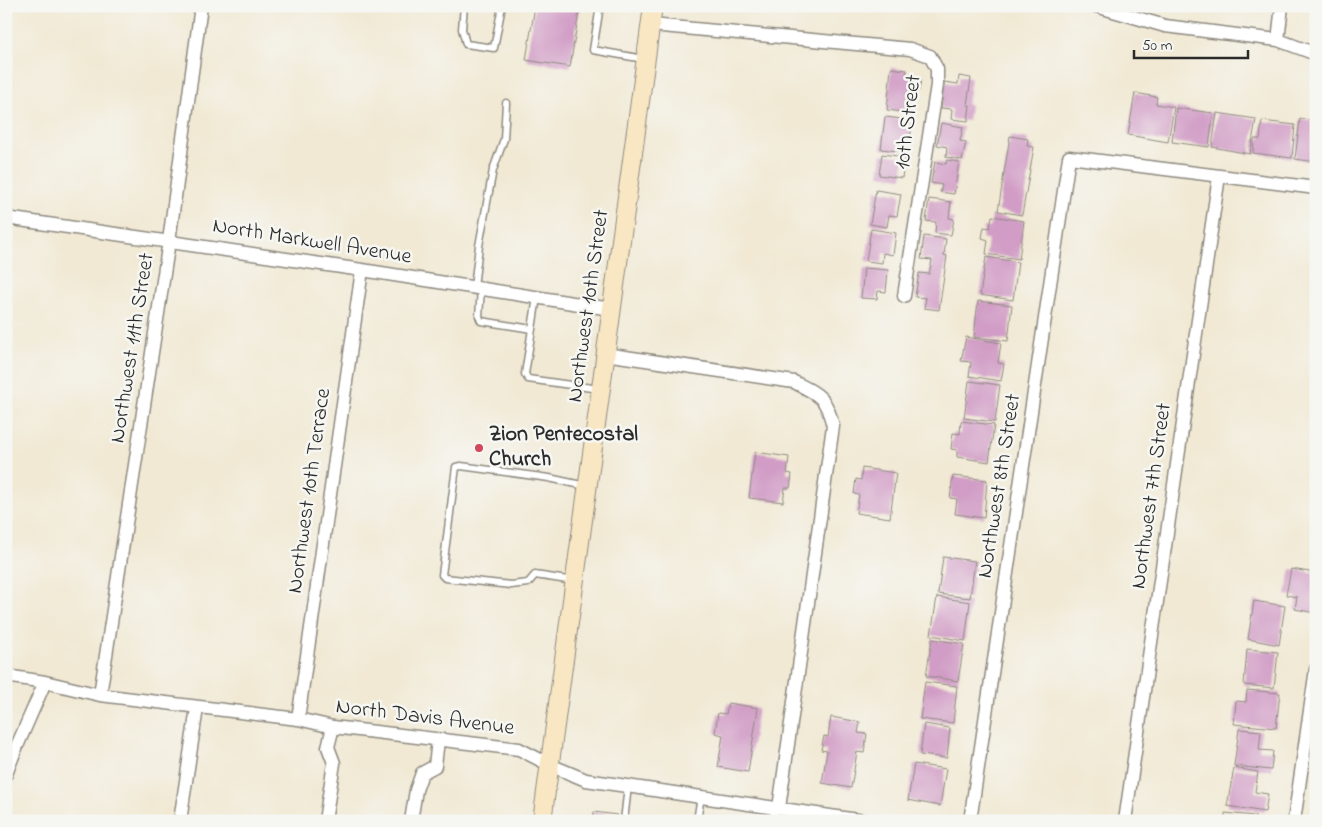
<svg xmlns="http://www.w3.org/2000/svg" width="1322" height="827" viewBox="0 0 1322 827" font-family="'Indie Flower',sans-serif">
  <style>
    .building { fill: #d19dc6 }
    .lines { fill: none; stroke-linecap: round; stroke-linejoin: round }
    .service-casing { stroke: #8e8a80; stroke-width: 9 }
    .minor-casing { stroke: #8e8a80; stroke-width: 15 }
    .secondary-casing { stroke: #8e8a80; stroke-width: 20 }
    .service { stroke: #fff; stroke-width: 6 }
    .minor { stroke: #fff; stroke-width: 12 }
    .secondary { stroke: #f9e7c3; stroke-width: 18 }
    .poi-dot { fill: #d1495b; stroke: #f6f6f2; stroke-width: 2 }
    .labels { text-anchor: middle; dominant-baseline: central; stroke-width: 5; stroke-linejoin: round; paint-order: stroke }
    .street-label { font-size: 22px; fill: #2b2b2b; stroke: #f6f6f2 }
    .poi-label { font-size: 22px; font-weight: bold; fill: #2b2b2b; stroke: #f6f6f2; text-anchor: start }
  </style>
  <rect width="100%" height="100%" fill="#f6f6f2"/>
  <filter id="ink" filterUnits="userSpaceOnUse"><feTurbulence type="fractalNoise" baseFrequency=".02" numOctaves="2"/><feDisplacementMap in="SourceGraphic" scale="10" xChannelSelector="R" yChannelSelector="G"/><feConvolveMatrix kernelMatrix="1 2 1 2 8 2 1 2 1" color-interpolation-filters="sRGB"/></filter>
  <filter id="wash" filterUnits="userSpaceOnUse"><feTurbulence type="fractalNoise" baseFrequency=".0096" numOctaves="4" result="noise"/><feDisplacementMap in="SourceGraphic" scale="20" xChannelSelector="R" yChannelSelector="G"/><feGaussianBlur stdDeviation="1.12" result="paint"/><feColorMatrix in="noise" values="0 0 0 0 0 0 0 0 0 0 0 0 0 0 0 0 0 1.4 0 .05"/><feComposite in="paint" operator="in"/></filter>
  <g filter="url(#wash)">
    <rect width="100%" height="100%" fill="#f1e9d4"/>
    <g id="blocks">
      <path class="building" d="M535,6h45l-10,61 -44,-7z
        M891,68l16,2 -1,7 15,2 -2,12 -5,-1 -2,13 -7,-1 -2,10 -16,-2z
        M959,76l12,2 -4,27h3l-2,16 -17,-2 1,-10 -11,-1 3,-26 14,2z
        M1135,93l22,4 -1,7 18,3 -6,35 -40,-7z
        M1176,108l37,5 -4,34 -37,-5z
        M1217,113l39,6 -6,35 -38,-7z
        M885,117l27,3 -2,21 -10,-1 -2,11 -17,-2z
        M1300,119l16,1v42l-21,-3z
        M1262,121l33,4 -3,33 -39,-5 1,-14h6z
        M941,123l22,4 -3,14 6,1 -4,18 -16,-3 1,-10 -10,-2z
        M1010,136l18,3 -1,7 7,1 -12,68 -24,-4z
        M882,154l23,3 -3,21 -23,-3z
        M947,160l12,2 -5,32 -14,-2 2,-7 -11,-2 4,-21 11,2z
        M876,190l25,4 -4,22 -8,-1 -2,12 -17,-3z
        M929,199l22,3 -2,16 5,1 -3,16 -16,-2 1,-11 -10,-1z
        M992,216l32,5 -5,38 -33,-5 2,-14 -6,-2 2,-11 6,1z
        M871,229l25,4 -3,22 -10,-2 -1,10 -16,-2z
        M924,236l22,3 -2,16 3,1 -8,54 -15,-2 2,-10 -11,-1 4,-24 10,1 3,-14 -11,-1z
        M986,257l32,5 -5,38 -33,-5z
        M864,268l24,2 -2,22 -8,-1 -1,8 -16,-1z
        M978,301l34,4 -4,36 -34,-4z
        M966,337l35,6 -3,20 6,1 -3,17 -32,-5 2,-14 -10,-1z
        M969,381l31,4 -5,37 -31,-4z
        M961,421l33,4 -5,37 -32,-5v-7l-6,-1 2,-16 7,1z
        M755,452l34,5 -2,16 5,1 -2,14h-5l-2,14 -34,-4z
        M862,468l34,5 -6,45 -34,-5 3,-18 -5,-1 2,-15 5,1z
        M953,476l34,4 -3,38 -29,-4 2,-15 -7,-1z
        M943,557l32,4 -5,37 -32,-4z
        M1291,569l25,4 -1,40 -20,-4 2,-12 -11,-2z
        M937,597l33,5 -5,39 -34,-6z
        M1254,601l31,5 -6,39 -31,-6z
        M932,639l32,5 -6,37 -32,-5z
        M1247,649l31,3 -4,36 -30,-3z
        M925,682l32,4 -4,37 -33,-4z
        M1247,690l33,3 -4,35 -42,-4 2,-23 10,1z
        M728,703l30,5 -10,64 -30,-5 5,-32 -8,-2 3,-20 8,1z
        M831,717l29,5 -2,11 9,1 -3,19 -7,-1 -6,36 -29,-5 5,-32 -6,-1 3,-14 4,1z
        M924,724l26,4 -3,30 -27,-3z
        M1239,729l22,2 -2,19 14,1 -2,19 -37,-4z
        M914,764l32,5 -6,37 -32,-6z
        M1234,768l24,4 -3,20 13,2 -3,18 -38,-6z
        M594,812l23,3v6h-24z
        M1225,813l30,3v5h-30z"/>
    </g>
  </g>
  <g filter="url(#ink)">
    <use href="#blocks" fill-opacity="0" stroke="#8e8a80" stroke-width="1"/>
    <g class="lines">
      <defs>
        <path id="service" d="M464,6l-2,23 4,15 28,4 8,-42
          M600,6l-7,44 51,9
          M474,287l5,-41 14,-76 11,-31 2,-36
          M481,289l-2,27 2,5 51,8
          M537,297l-12,77 3,5 71,10
          M574,581l-39,-6 -7,8 -17,2 -66,-7 -3,-3 14,-108 5,-1 88,12 37,8
          M624,821l4,-35
          M697,821l4,-25
          M773,821l1,-14"/>
        <path id="minor" d="M1096,6l69,20 113,14 38,14
          M651,25l259,24 20,7 7,13v16l-33,211
          M1278,40l4,-34
          M6,218l356,52 249,39
          M605,354l189,28c26,13 32,15 39,44l-54,382
          M6,676l39,6 55,13 198,24 35,8 186,22 31,16 36,15 278,41
          M100,695l69,-454 32,-235
          M298,719l64,-449
          M6,774l8,-21 31,-71
          M180,821l17,-113
          M325,821l9,-58 -6,-16 5,-20
          M411,821l5,-31 6,-17 13,-7 3,-26
          M970,821l99,-664 247,31
          M1125,821l94,-645
          M1294,821l22,-152"/>
        <path id="secondary" d="M542,821l111,-815"/>
      </defs>
      <use href="#service" class="service-casing"/>
      <use href="#minor" class="minor-casing"/>
      <use href="#secondary" class="secondary-casing"/>
      <use href="#service" class="service"/>
      <use href="#minor" class="minor"/>
      <use href="#secondary" class="secondary"/>
    </g>
  </g>
  <circle class="poi-dot" cx="479" cy="448" r="5"/>
  <g class="labels">
    <g class="street-label">
      <text transform="translate(909 122) rotate(-83)">10th Street</text>
      <text transform="translate(312 242) rotate(9)">North Markwell Avenue</text>
      <text transform="translate(589 306) rotate(-82)">Northwest 10th Street</text>
      <text transform="translate(133 348) rotate(-81)">Northwest 11th Street</text>
      <text transform="translate(1000 486) rotate(-81)">Northwest 8th Street</text>
      <text transform="translate(310 491) rotate(-82)">Northwest 10th Terrace</text>
      <text transform="translate(1152 496) rotate(-82)">Northwest 7th Street</text>
      <text transform="translate(425 718) rotate(7)">North Davis Avenue</text>
    </g>
    <g class="poi-label">
      <text x="489" y="435">Zion Pentecostal<tspan x="489" dy="25">Church</tspan></text>
    </g>
  </g>
  <rect width="1322" height="827" fill="none" stroke="#f6f6f2" stroke-width="25"/>
  <path d="M1134 50v8h114v-8" fill="none" stroke="#2b2b2b" stroke-width="2.5"/>
  <text x="1142" y="50" font-size="15" fill="#2b2b2b" stroke="#f6f6f2" stroke-width="4" paint-order="stroke">50 m</text>
</svg>
